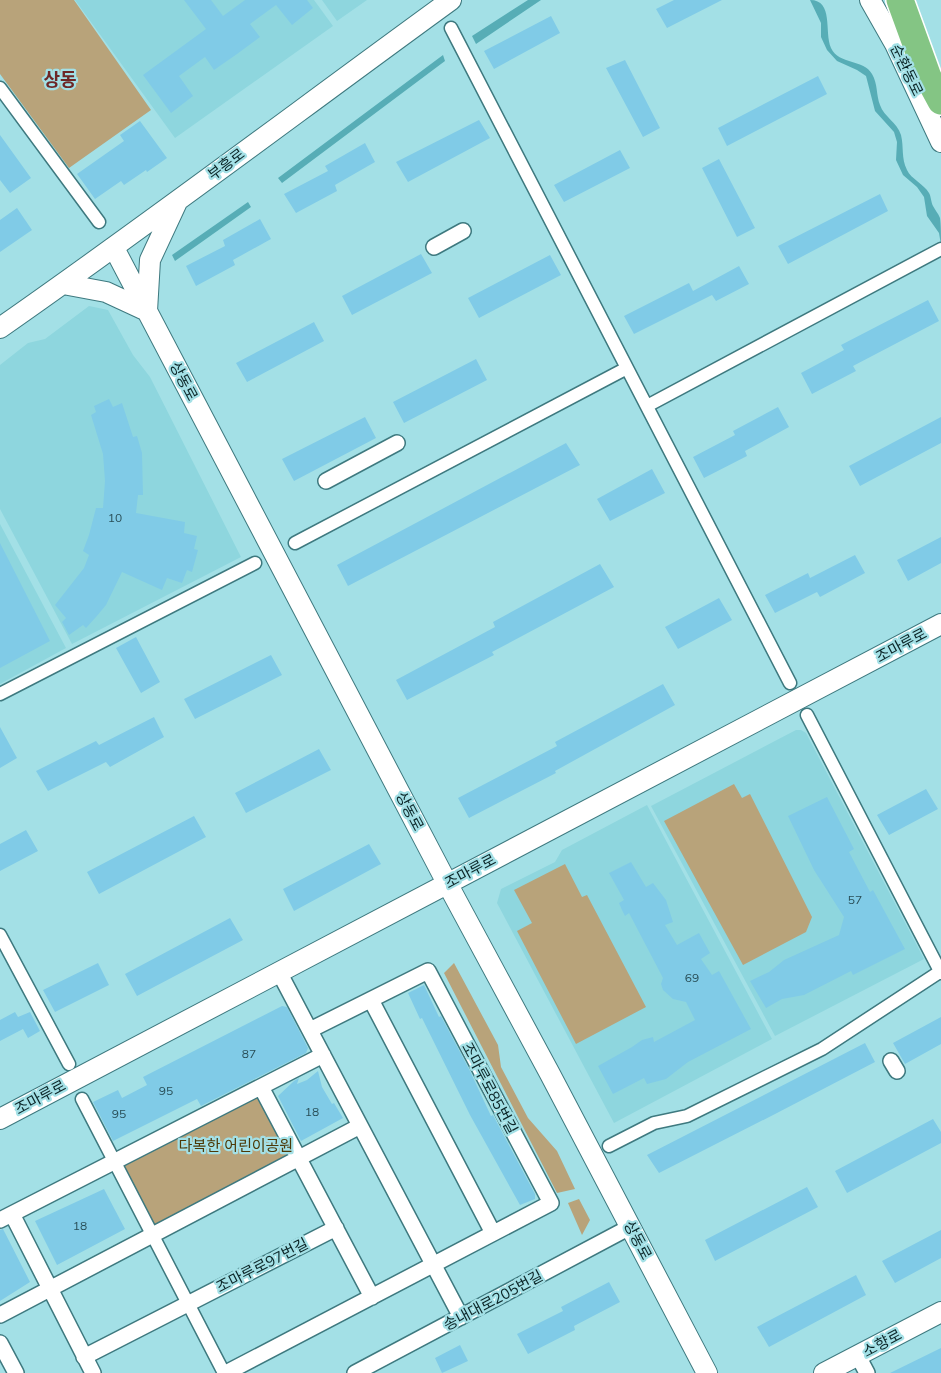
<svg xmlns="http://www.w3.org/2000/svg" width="941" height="1373" viewBox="0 0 941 1373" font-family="Mulish,'Noto Sans KR',sans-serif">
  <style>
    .built { fill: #8ed6de }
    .green { fill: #b8a37a }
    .water { fill: #57adb6 }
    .building { fill: #80cbe7 }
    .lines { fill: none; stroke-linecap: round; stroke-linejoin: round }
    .pedestrian-casing { stroke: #3e797f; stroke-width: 15 }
    .minor-casing { stroke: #3e797f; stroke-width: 18 }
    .tertiary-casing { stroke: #3e797f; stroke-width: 22 }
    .motorway-casing { stroke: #fff; stroke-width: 30 }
    .pedestrian { stroke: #fff; stroke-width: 12 }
    .minor { stroke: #fff; stroke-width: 15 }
    .tertiary { stroke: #fff; stroke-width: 20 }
    .motorway { stroke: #84c584; stroke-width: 27 }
    .labels { text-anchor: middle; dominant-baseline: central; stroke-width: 4.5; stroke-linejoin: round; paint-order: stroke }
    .number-label { font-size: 12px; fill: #284e57 }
    .street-label { font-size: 15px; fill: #0b2527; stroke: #a3e0e6 }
    .park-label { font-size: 15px; fill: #4d3907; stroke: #a3e0e6 }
    .quarter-label { font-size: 18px; font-weight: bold; fill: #6d2726; stroke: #a3e0e6 }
  </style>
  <rect width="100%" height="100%" fill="#a3e0e6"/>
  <path class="built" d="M75,0h239l19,26 -158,112z
    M322,0h45l-30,21z
    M89,306l19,4 25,45 17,22 91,180 -169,87 -72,-135v-144l28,-22 17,-4z
    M0,524l66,124 -66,36z
    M796,730h5l5,3 118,226 -149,77 -124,-230z
    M647,805l125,234 -158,84 -117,-220 4,-14 54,-27 7,-12z"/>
  <path class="green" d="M0,0h74l77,110 -82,58 -69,-94z
    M734,784l8,14 8,-4 62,123 -6,15 -63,33 -79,-144z
    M565,864l17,33 5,-2 59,112 -70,37 -59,-113 15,-8 -18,-33z
    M454,963l44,82 3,22 27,51 29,33 18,38 -18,4 -113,-220z
    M260,1092l34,64 -138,72 -34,-63z
    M579,1199l11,21 -8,15 -14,-32z"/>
  <path class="water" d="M528,0h13l-65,44 -4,-8z
    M810,0c24,0 14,32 21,48 8,17 33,11 41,26 6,10 4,21 8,31 4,12 17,17 21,30 3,12 0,23 6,35 4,9 17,14 22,23 2,3 2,9 4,13 2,4 5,7 7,12 1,7 1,19 1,27l-2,-12 -12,-17 -3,-19 -7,-10 -14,-12 -7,-15 1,-18 -3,-10 -19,-21 -9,-35 -9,-6 -20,-9 -10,-11 -6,-13v-14z
    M443,55l2,6 -163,122 -4,-5z
    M248,202l3,5 -76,54 -3,-6z"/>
  <path class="building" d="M184,0h27l12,16 22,-16h62l6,8 -21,17 -16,-20 -26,19 10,13 -23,17 -23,16 -9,-13 -26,19 14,20 -22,17 -28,-38 63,-46z
    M674,0h48l-55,28 -11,-19z
    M551,16l9,17 -66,36 -10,-18z
    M625,60l35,68 -17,9 -37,-69z
    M818,76l9,18 -100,52 -9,-18z
    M479,120l11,18 -82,44 -12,-20z
    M140,121l27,37 -20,14 -1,-2 -22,15 -3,-4 -26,18 -18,-25 47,-33 -4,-6z
    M0,135l31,43 -21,15 -10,-13z
    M365,143l10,19 -40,23 2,6 -41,22 -12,-19 44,-23 -3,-5z
    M620,150l10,18 -66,34 -10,-17z
    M719,159l36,69 -18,9 -35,-69z
    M880,194l8,17 -100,53 -10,-18z
    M17,208l15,22 -32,22v-32z
    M260,219l11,20 -38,21 2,5 -39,21 -10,-20 39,-20 -2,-6z
    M421,254l11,19 -80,42 -10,-19z
    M550,255l11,20 -82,43 -11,-20z
    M739,266l10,18 -33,17 -4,-6 -78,39 -10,-18 65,-33 4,8z
    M928,300l11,21 -86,45 3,5 -44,23 -11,-21 43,-23 -3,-5z
    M314,322l10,19 -77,41 -11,-19z
    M476,359l11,21 -83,43 -11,-21z
    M109,399l4,8 9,-4 11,34 4,-1 5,17 1,42h-5l-2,18 49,9 -1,11 13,3 -3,13 4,1 -6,22 -5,-2 -5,13 -15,-5 -5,12 -40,-18 -16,33 -10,12 -10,11 -3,-3 -14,10 -7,-13 4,-4 -11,-13 29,-37 5,-13 -6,-4 6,-16 7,-27h7l2,-27 -2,-27 -12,-39 5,-3 -2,-6z
    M778,407l11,20 -44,24 2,5 -43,22 -11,-21 42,-22 -2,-4z
    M365,417l11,21 -82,43 -12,-22z
    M941,417v26l-81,43 -11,-20z
    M566,443l14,22 -232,121 -11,-21z
    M652,469l13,24 -55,28 -13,-22z
    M941,537v26l-33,18 -11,-21z
    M0,543l50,98 -50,27z
    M855,555l10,18 -45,24 -3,-5 -42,21 -10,-18 43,-22 2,5z
    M600,564l14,23 -122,65 2,3 -87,45 -11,-20 99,-53 -2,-5z
    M719,598l13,22 -54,29 -13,-22z
    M136,637l24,45 -19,11 -25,-45z
    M271,655l11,20 -87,44 -11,-20z
    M663,684l12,21 -120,66 1,2 -87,45 -11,-20 99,-52 -2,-4z
    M154,717l10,20 -54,30 -4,-5 -58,29 -12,-20 60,-30 3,4z
    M0,727l17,31 -17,10z
    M319,749l12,21 -85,43 -11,-20z
    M926,789l12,20 -49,26 -12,-20z
    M827,797l27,52 -5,3 21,40 3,-2 32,59 -52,26 -2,-4 -47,24 -22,4 -16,9 -16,-27 19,-9 15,-12 55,-25 5,-18 -30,-47 -26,-54z
    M194,816l12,21 -107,57 -12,-22z
    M26,830l12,21 -38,20v-27z
    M369,844l12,20 -87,47 -11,-22z
    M631,862l15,25 7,-4 13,17 7,22 -8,3 12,20 22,-12 11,20 -9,6 11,16 7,-4 32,58 -63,33 -22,17 -19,5 -3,-6 -31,16 -15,-28 34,-19 10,-7 11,-3 1,5 41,-22 -9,-18 -13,-3 -10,-9 -2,-6 2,-6 -34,-65 -4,3 -3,-6 -3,-7 5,-3 -15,-27z
    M230,918l13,22 -106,56 -12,-22z
    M98,963l11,22 -54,27 -12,-22z
    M424,985l15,32 2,-1 29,55 21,45 2,-1 42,79v5l-15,6 -50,-90 -48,-97 -2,1 -12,-26z
    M282,1006l5,1 21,41 -2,5 -105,53 -4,-7 -84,42 -20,-39 25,-12 4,8 25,-13 -4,-8z
    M15,1012l3,5 12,-5 10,19 -12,7 -5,-9 -23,12v-21z
    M941,1017v27l-36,20 -12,-21z
    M865,1043l10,19 -98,51 -118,60 -12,-18z
    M318,1071l4,16 10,17 2,-1 9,15 -42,23 -23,-45 16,-15 5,-3 -2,6 10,-4z
    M933,1119l8,13v11l-94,50 -12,-22z
    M807,1187l11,20 -103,54 -10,-21z
    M104,1189l21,40 -68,36 -22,-44z
    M3,1229l27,53 -30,19v-71z
    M941,1230v28l-46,25 -13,-22z
    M856,1275l10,20 -97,52 -12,-20z
    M609,1282l11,20 -46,24 1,4 -47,24 -11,-20 46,-23 -2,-4z
    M460,1345l8,16 -26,12 -7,-15z
    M941,1348v25h-51z"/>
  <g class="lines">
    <defs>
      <path id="pedestrian" d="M451,28l339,655
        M0,88l99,134
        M647,406l294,-157
        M295,543l332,-175
        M0,694l255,-131
        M807,715l134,258
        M0,935l69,129
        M82,1099l142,274
        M609,1146l45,-23 33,-7 135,-67 119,-78"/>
      <path id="minor" d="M434,247l29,-16
        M326,481l71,-38
        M279,972l182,345
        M371,1000l122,233
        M891,1061l6,10
        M261,1087l111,210
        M12,1214l81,159
        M0,1220l323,-165
        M0,1315l360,-189
        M0,1343l16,30
        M858,1356l9,17
        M84,1357l252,-129
        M226,1373l325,-170 -123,-232 -118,59
        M355,1373l275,-146"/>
      <path id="tertiary" d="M870,0l25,44 46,98
        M114,248l333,635 103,191 157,299
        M63,284l43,8 41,19
        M147,311l3,-51 27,-58
        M0,328c152,-106 301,-219 451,-328
        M0,1119l941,-495
        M824,1373l117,-61"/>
      <path id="motorway" d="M900,0l28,77 13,24"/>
    </defs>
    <use href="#pedestrian" class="pedestrian-casing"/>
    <use href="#minor" class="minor-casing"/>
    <use href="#tertiary" class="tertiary-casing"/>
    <use href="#motorway" class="motorway-casing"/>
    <use href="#pedestrian" class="pedestrian"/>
    <use href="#minor" class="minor"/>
    <use href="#tertiary" class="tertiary"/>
    <use href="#motorway" class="motorway"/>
  </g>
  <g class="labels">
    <g class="number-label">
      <text x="115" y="517">10</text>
      <text x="855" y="899">57</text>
      <text x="692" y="977">69</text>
      <text x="249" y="1053">87</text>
      <text x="166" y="1090">95</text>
      <text x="312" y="1111">18</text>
      <text x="119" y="1113">95</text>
      <text x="80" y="1225">18</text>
    </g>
    <g class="street-label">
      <text transform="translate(907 70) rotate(64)">순환동로</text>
      <text transform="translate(226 164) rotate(-37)">부흥로</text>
      <text transform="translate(184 381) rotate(62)">상동로</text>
      <text transform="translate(901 645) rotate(-28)">조마루로</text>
      <text transform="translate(410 811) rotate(62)">상동로</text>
      <text transform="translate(470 871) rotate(-28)">조마루로</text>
      <text transform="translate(490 1088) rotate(62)">조마루로85번길</text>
      <text transform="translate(40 1097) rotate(-28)">조마루로</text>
      <text transform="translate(638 1240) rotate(62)">상동로</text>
      <text transform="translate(262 1265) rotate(-27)">조마루로97번길</text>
      <text transform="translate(493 1300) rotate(-28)">송내대로205번길</text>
      <text transform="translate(882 1343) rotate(-28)">소향로</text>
    </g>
    <g class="park-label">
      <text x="236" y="1145">다복한 어린이공원</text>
    </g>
    <g class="quarter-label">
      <text x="60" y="79">상동</text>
    </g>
  </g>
</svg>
